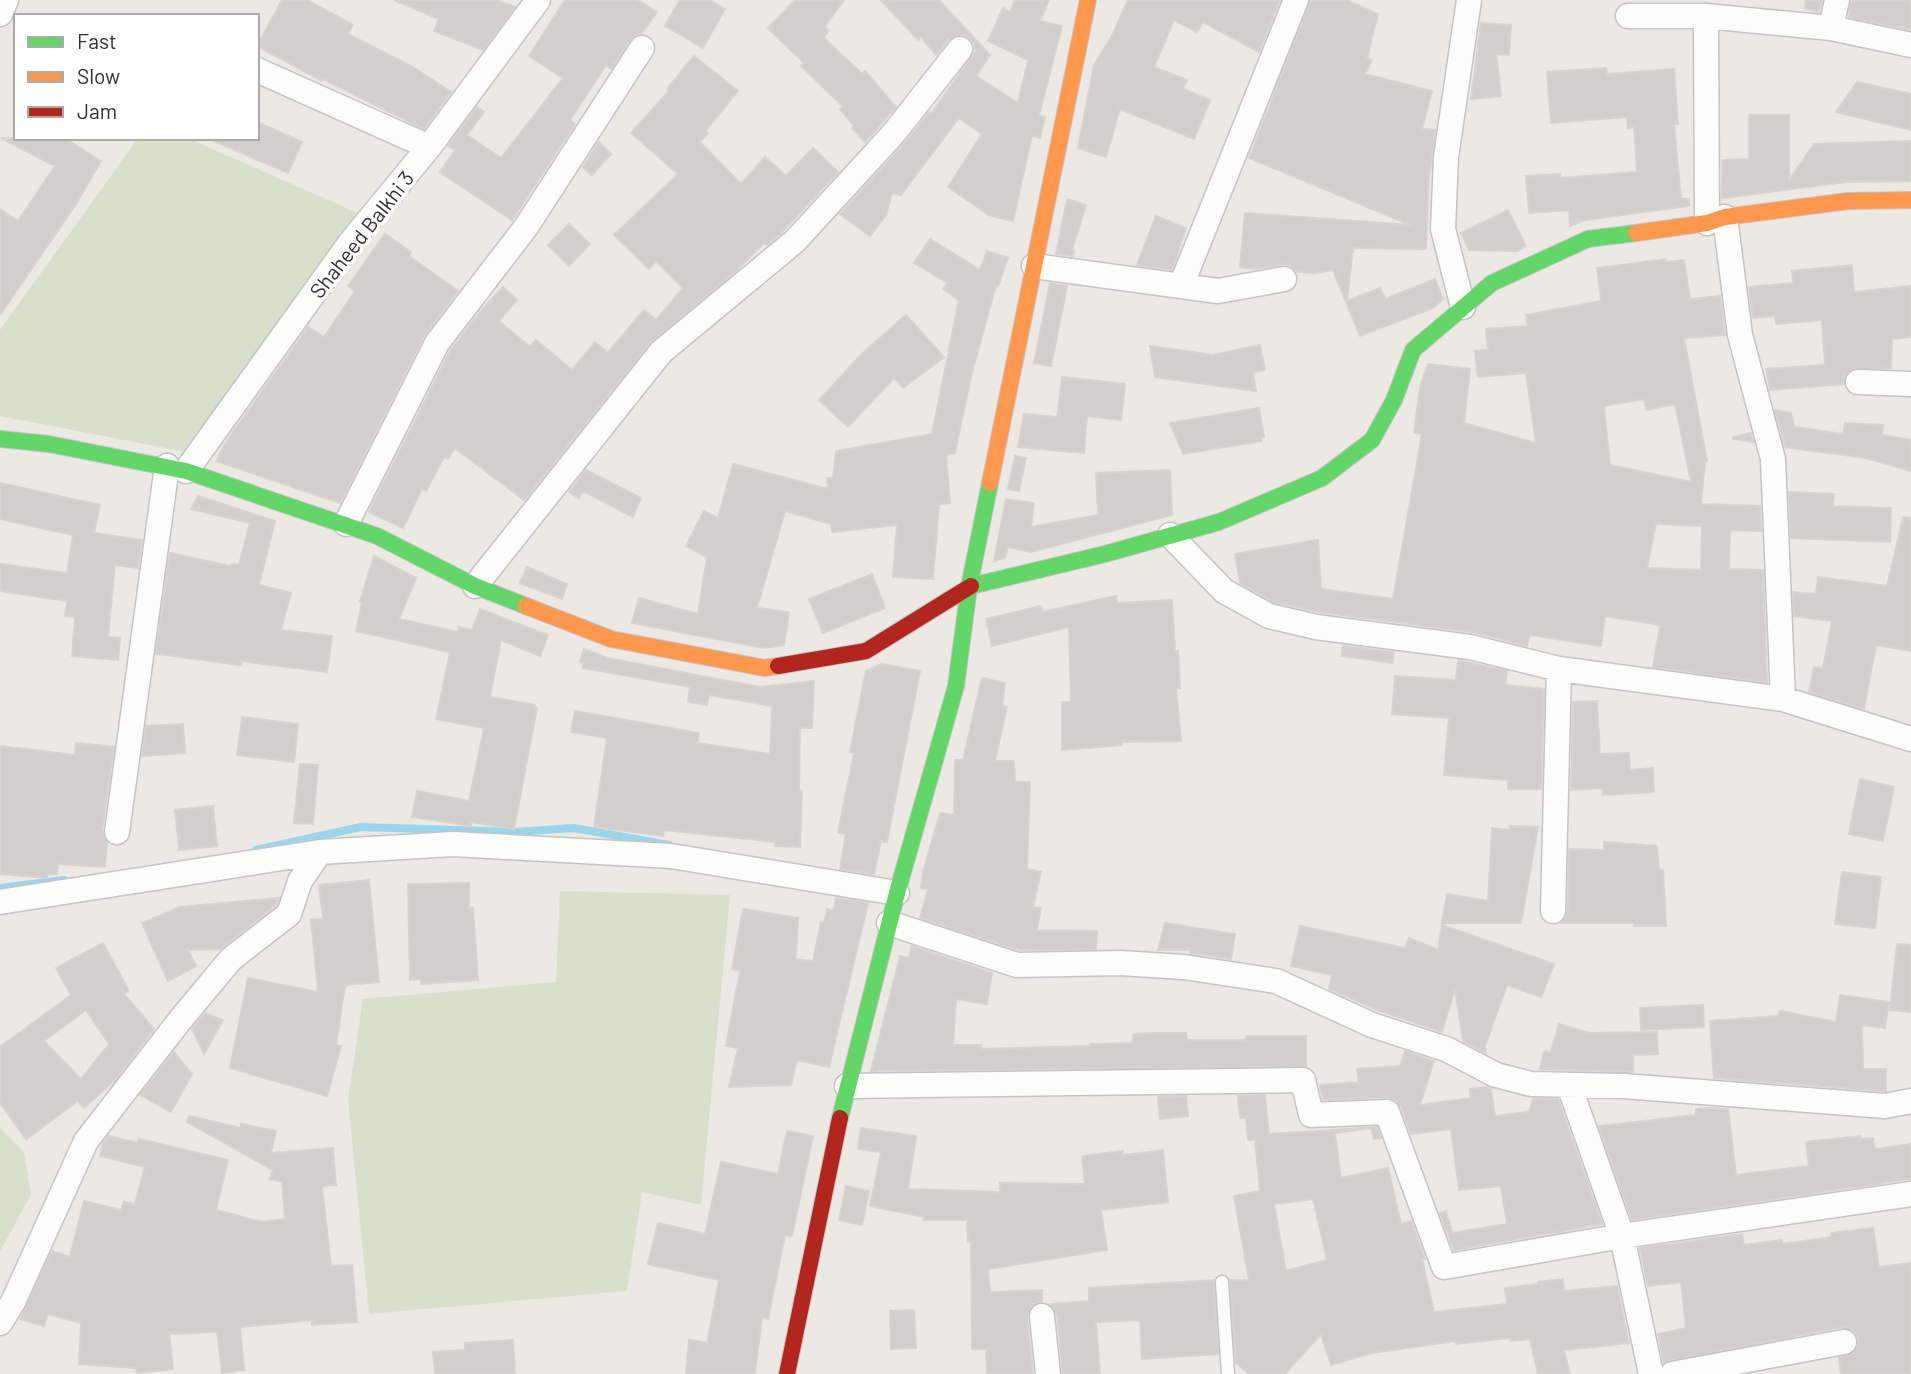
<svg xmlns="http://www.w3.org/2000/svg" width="1911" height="1374" viewBox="0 0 1911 1374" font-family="Barlow,sans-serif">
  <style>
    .cemetery { fill: #d8e0cc }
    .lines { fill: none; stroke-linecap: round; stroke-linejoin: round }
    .stream { stroke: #99d6ec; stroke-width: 8 }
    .building { fill: #d1cecb; stroke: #d7d4d0; stroke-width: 2; fill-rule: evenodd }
    .lane-casing { stroke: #c5c4c5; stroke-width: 15 }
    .street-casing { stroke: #c5c4c5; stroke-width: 27 }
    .fast-casing { stroke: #c5c4c5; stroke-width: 18 }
    .slow-casing { stroke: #c5c4c5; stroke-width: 18 }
    .jam-casing { stroke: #c5c4c5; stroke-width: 18 }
    .lane { stroke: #fcfcfb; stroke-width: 12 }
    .street { stroke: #fcfcfb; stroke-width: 24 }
    .fast { stroke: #63d668; stroke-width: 16 }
    .slow { stroke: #ff974d; stroke-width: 16 }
    .jam { stroke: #b3261e; stroke-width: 16 }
    .labels { text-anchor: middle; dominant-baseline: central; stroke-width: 7; stroke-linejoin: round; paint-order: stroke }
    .street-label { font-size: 21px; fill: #2e2e2e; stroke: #fff }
  </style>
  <rect width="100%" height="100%" fill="#ece8e4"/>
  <path class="cemetery" d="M138,138h50l172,76 -174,238 -186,-36v-86z
    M560,891l170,4 -29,310 -59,-13 -15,99 -258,23 -21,-214 15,-101 193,-17z
    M0,1128l24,24 7,43 -31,56z"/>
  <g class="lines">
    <path class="stream" d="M256,850l105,-23 153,5 60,-4 95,17
      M0,888l64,-8"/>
  </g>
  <path class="building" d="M282,0h25l46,25 -5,9 65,33 38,25 -27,37 -101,-50 -1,2 -65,-35z
    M394,0h102l19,7 -32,43 -49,-19 5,-12z
    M565,0h72l20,12 -15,21 -7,2 -5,5 -19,29 -5,-4 -36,55 5,4 -63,96 -72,-48 15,-22 -7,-4 29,-39 7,5 -17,23 34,23 62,-80 -34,-22z
    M680,0h30l15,9 -22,39 -38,-22z
    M795,0h49l-19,26 4,5 -6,6 39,37 3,-3 31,36 -31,35 -13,-14 2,-2 -14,-17 3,-3 -42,-40 3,-3 -36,-35z
    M881,0h58l51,55 -14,21 42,27 10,-43 -40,-19 15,-33 7,4 5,-12h34l-9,21 22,5 -23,89 6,2 -5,21 -8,-3 -19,86 -24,-6 -41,-28 34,-53 -23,-16 -58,77 -9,-2 -6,22 -16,21 -30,-22 65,-71 24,-31 2,2 44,-62 -1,-8 -4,-6 -9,-4 -12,5 -13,16 -15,-18 -3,3z
    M1128,0h152l-21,52 -56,-30 -6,10 -23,-12 -20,47 33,13 -4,9 27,11 -16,39 -74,-30 -14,48 -28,-9 16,-83 19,-31z
    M1311,0h35l32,14 -11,44 5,2 -7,14 67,17 -10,38 13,1 -5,42 -1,-2 -3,79 -73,-1 -6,53 33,-13 5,11 50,-20 8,20 -10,9 -73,28 -27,-66 -18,3 -18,-1 -7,-7 -8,-1 -25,5 -17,-2 5,-54 166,12 -162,-67z
    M1806,0h16l-3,12 -14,-3z
    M1851,0h60v30l-62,-13z
    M1481,23l30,2 -2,30 -13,-1 5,42 -30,3z
    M694,56l44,35 -33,40 3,2 -8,9 41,42 24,-27 21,19 27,-28 25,24 -58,62 -13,11 -3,-2 -27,27 -87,73 -126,157 -69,-52 -7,11 -4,-2 -18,34 -4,-2 -19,39 -34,-16 81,-161 30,-39 23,-25 14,13 -18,21 31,26 6,-7 36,30 23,-28 13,11 36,-43 12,10 27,-32 -27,-27 -7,8 -35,-34 64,-61 -47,-41 38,-42 -2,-2z
    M1606,68l1,6 67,-5 4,55h-4l7,75h8v7l-104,14 -15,6 -1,-16 -40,3 -3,-37 34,-2v4l77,-6 -3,-45 -6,1 -1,-11 -76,6 -4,-51z
    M1857,82l54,12v36l-75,-18z
    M1749,115h40v65l25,-36 97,-3v40l-65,1 -124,16v-38l27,-1z
    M257,122l45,20 -14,31 -81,-35h50z
    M1,138h63l37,23 -25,43 -76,111v-106l18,12 37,-55z
    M599,142l12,12 -19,21 -9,-8z
    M1067,199l19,6 -14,45h2l-1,6 -17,-2z
    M1508,210l18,36 -9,5 -48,-1 -8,-17z
    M1156,216l30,12 -14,42 -35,-5z
    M569,224l21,20 -21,22 -21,-21z
    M385,234l26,18 -2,4 49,35 -34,45 -84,167 -124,-42 14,-25 78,-109 16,10 31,-46 -7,-5z
    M930,239l50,31 7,-19 21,7 -10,28 -2,-1 -25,91 -16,77 -9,2 4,48 -11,1 -6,75 -40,-2 4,-52 -65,7 -1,-8 -46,-13 -28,97 32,4 -5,33 -20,3 -132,-25 7,-25 59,16 9,-57 -21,-11 18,-35 14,7 15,-54 95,25 -1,-11h6l3,-27 96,-17 27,-134 -16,-11 5,-6 -34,-20z
    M1665,259l1,3 18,-2 6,39 30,-3 5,39 -41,3 23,123 -2,1 -4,42 59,2 1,25 -31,-1 -1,39 34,1 4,112 -114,-15 7,-41 -5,-2 -50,-8 -4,30 -71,-11 -3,11 -55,-14 -153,-20 -45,-10 -34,-19 -5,-29 83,-14 3,49 72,10 29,-165 -8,-1 6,-46 8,-23 42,5 -6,54 72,20 -10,-70 -48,4 -3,-26 13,-1 -2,-21 42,-3 -2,-11 75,-14 -4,-33zM1644,399l2,11 29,-6 16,78 -81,-17 -6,-59zM1656,524l46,2 -1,44 -54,-2z
    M1852,265l2,27 57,-6v51l-19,2 -1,29 -39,1 -8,8v7l-74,6 -4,-21 59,-4 -3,-45 -46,4 -1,-8 -22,2 -4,-31 44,-4 -1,-12z
    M1050,283l17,3 -16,80 -17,-3z
    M906,315l38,42 -41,31 -9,-10 -46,49 -29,-27 44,-47z
    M1260,345l5,25 -12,2 3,19 -101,-14 -5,-31 63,9z
    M1062,377l63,7 -4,36 -34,-4 -3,37 -66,-6 6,-33 33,3z
    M1259,408l5,29h-3l1,4 -79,13 -13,-31z
    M1775,410l16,3 3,14 49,7 2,-11 38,2 -1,10 29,5v31l-45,-13 -81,-11z
    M1751,433l2,9 -20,-3v-2z
    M1015,456l11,2 -7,33 -11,-2z
    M586,470l55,28 -8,19 -50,-26 -4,7 -10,-6z
    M1170,470l2,45 -141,37 -23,-5 -3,11 -11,3 12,-62 28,4 -3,24 67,-12 -2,-42z
    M0,483l100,22 -6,28 48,7 -4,28 -23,-3 -7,72 12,1 -2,22 -46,-4 3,-39 -10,-1 2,-15 -67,-10v-27l67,9 6,-38 -73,-16z
    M1789,492l45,2 -1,12 58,2 -1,34 -99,-4z
    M198,496l77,25 -16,64 32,8 -10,37 51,6 -5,36 -86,-11v4l-85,-11 14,-101 61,13 1,-2 7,1 11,-42 -59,-14z
    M1903,517l8,1v133l-35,-6 -12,64 -55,-17 5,-25 9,1 9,-47 -38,-5 -1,-24 23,2 2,-17 69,9z
    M374,556l42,22 -17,41 59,13 1,-5 13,3 8,-21 68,26 -8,21 -39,-16 -11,57 45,8 -1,2 3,1 -23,121 -43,-7v4l-59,-9 5,-26 52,10 15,-73 -48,-9 14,-67 -94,-21 6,-29 -2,-1z
    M527,567l40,17 -5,15 -42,-16z
    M872,574l13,34 -62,25 -14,-34z
    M1116,596l1,7 55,-3 3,51h3l2,37h-4l5,53 -59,1v3l-60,5v-48h9l-2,-75 -77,19 -6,-27 55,-13 1,6z
    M1343,646l51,6 -2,11 -50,-7z
    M584,649l23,9 153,29 54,-6 -2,47h-12l-1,62 3,1 -2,56 -25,-1v-4l-111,-12 -1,6 -69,-9 13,-89 -36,-6 4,-21 124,22 -2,10 73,11 2,-48 -63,-11 -2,10 -19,-3 2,-15 -107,-19v-5l-3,-1z
    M1458,660l49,11 -2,14 39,4 -3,100h-33v-9l-64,-5 5,-57 -57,-4 3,-38 61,4z
    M882,664l38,7 -33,171 -6,-1 -7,33 -34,-5 6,-35 -8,-1 16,-80 -4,-1 16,-81z
    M982,678l23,5 -3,23 5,1 -12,54h19l1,21h15l-3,87 14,3 -8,35 8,1 -4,22 60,1 -1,18 -76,1 -100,-32 8,-29 -7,-1 2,-16 17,-59 14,2 1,-55h8z
    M1597,701l3,53 29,-1 1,17 23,-2 1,24 -51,3 -1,-7 -31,2 2,-88z
    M242,717l56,7 -4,38 -57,-7z
    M183,724l2,29 -43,3 4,-30z
    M76,743l38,4 -12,83 5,13 -2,24 -47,-3 -1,10h-10v4l-47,-4v-128l75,9z
    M300,764l18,1 -5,59 -19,-1z
    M1860,779l34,8 -11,54 -34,-7z
    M213,806l4,40 -38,4 -4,-40z
    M1510,826l28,1 -17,96h-79l5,-29 41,7 4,-73 17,2z
    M1604,842l53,4 2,23 4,1 3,56h-32v-3h-72l6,-12 1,-62 35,1z
    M1842,872l39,5 -6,51 -40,-4z
    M369,880l10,102 -34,3 -9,60 5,1 -14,50 -97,-28 18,-90 70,14 -7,-72 12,-1 -4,-34z
    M469,883v25h4l5,72 -57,4v-5l-11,1 -2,-96z
    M279,898l-3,7 -56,44 -32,1 8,16 -28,15 -26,-58 38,-16z
    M836,898l32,5 -39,164 -32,-7 -6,25 -62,2 9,-39 -12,-2 14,-75 -8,-2 11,-60 55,9 -2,41 17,2 8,-39 3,1 3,-14 6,2z
    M1165,923l70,11 -4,25 -41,-6v-3h-32z
    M1442,925l112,39 -13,33 -34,-12 -22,61 1,7 -23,-12 -8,-52 -13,43 -62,-21 -51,-22 3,-14 -41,-9 9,-40 105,22 4,-10 29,12z
    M103,943l26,48 -5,3 30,35 -39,51 -31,28 -6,-7 -52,38 -26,-36v-56l71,-52 -15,-27zM86,1010l23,34 -28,35 -37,-38z
    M1897,944l14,1v67l-21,-2z
    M912,946l80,27 -5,31 -31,-5 -3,46h28v4l110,-3v-2l41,-1 2,-9 17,-1h35l1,7h59v-4h60v30l-435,5 29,-115 9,2z
    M1840,995l49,7 -4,26 -23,-3 1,44h23v22l-172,-13 -4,-57 68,-5 2,-5 56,11z
    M1703,1005l1,22 -63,3 -1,-22z
    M205,1013l18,7 -19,34 -12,-25z
    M1559,1024l30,9 68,-1 1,22 -25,1v17l-93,-3 4,-18 7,1z
    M1405,1051l29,10 -14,44 51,-7 -1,-9 17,-2 4,2 4,27 34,-4 4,-13h25l44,125 -148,26 -14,-37 6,-2 6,22 55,-9 -6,-38 -42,4 -8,-61 -40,5 -10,-27 -6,-8 -9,-2 -63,3 -3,-15 39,-3 -2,-13 43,-3z
    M174,1052l18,22 -21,38 -31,-17z
    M1265,1095l4,39 108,-7 4,11 -7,1 -3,-11 -36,5 6,45 47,-10 13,56 10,-3 14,38h-3l12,53 73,-8 -2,-16 33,-4v-2l25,-3 1,12 53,-5 12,57 -65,7 6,24h-32l-8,-35 -19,2 -1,-3 -54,6v-3l-84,12 -41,12 -10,-31 -36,40h-36l-13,-11 -6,-83h19l-15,-84 26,-5 -5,-52 -7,1 -2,-22h-6l-2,-22zM1313,1199l14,61 -41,11 -12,-67z
    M1186,1096l2,20 -28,3 -2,-22z
    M1711,1108l17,1 8,66 73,-9 -3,-24 54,-6v3l13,-1 2,11 36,-5v35l-279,41 -33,-94 97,-11v-6z
    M189,1116l52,12v-4l35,7 -5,22 62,-5 3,37 -14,1 9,80 21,-1 5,57 -45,3v-5l-72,7 4,43 -22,3 -5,-41 -48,2 4,35 -36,4 -1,-5 -57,-4 2,-41 -33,-9 -4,12 -24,-7 32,-68 18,6 14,-56 37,9 3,-8 11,2 10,-37 -45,-11 3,-12 5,-8 30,7 1,-4 89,21 -12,50 46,12 23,-3 -3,-37 -12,-3 3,-9 -86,-48z
    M861,1128l55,8 -8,53 92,3v-9l85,1 -3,-28 41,-5v4l40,-5 5,52 -67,8 6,40 -119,19 2,23 52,-2v11l-9,3 -6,13 6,57h-46l-1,-25h-14l-1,-107h-3l-1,-22h-43v-3l-54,-11 11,-54 -23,-3z
    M787,1131l26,5 -21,100 -7,-1 -17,84 -6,-2 -7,57h-69l3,-34 18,3 12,-63 -71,-16 10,-41 47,11 16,-72 57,12z
    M846,1186l23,5 -7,34 -23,-5z
    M1873,1228l6,39 32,-4v111h-70l-2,-16 15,-5 5,-13 -4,-8 -13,-5 -178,35 -6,-28 28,-6 -5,-46 -33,4 -8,-38 102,-14 2,11 38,-5v4l50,-7 -1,-4z
    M1214,1280l4,74 -76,5 -2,-39 -44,2 4,52h-37l-6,-60 -7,-10 39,-3v-13z
    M914,1310l2,38 -25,1 -1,-38z
    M513,1340l2,34h-80l-2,-22 32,-2v-7z"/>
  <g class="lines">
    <defs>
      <path id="lane" d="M1222,1282l6,92"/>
      <path id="street" d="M0,14l6,-14
        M1628,16h78l125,12 80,17
        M1706,16l1,207
        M1831,28l6,-28
        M257,70l172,77
        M1725,217l15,118 33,124 10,240
        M1034,266l184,25 66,-12
        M1181,286l115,-286
        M1463,307l-20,-78 3,-72 23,-157
        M1858,382l53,2
        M186,471l164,-228 79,-96 109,-147
        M346,524l91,-181 89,-116 116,-179
        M1170,535l54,56 45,25 47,11 154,20 89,22 224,30 128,40
        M475,586l186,-234 134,-111 99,-108 66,-84
        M117,832l50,-366
        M0,902l320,-50 133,-8 218,12 226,37
        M1553,911l6,-242
        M889,923l128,42 103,-2 64,4 92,14 96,44 74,24 50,26 35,9 92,2 262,20 26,-5
        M1569,1085l53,151 29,138
        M847,1086l456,-6 8,35 76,-3 57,155 178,-31 289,-42
        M1042,1316l6,58
        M0,1323l13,-21 73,-161 95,-122 50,-60 58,-45 11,-33 20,-29
        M1672,1374l172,-32"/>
      <path id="fast" d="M0,439l49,5 137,27 191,65 98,50 51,20
        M971,586l134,-32 114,-32 103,-44 50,-38 22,-40 19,-50 79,-67 96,-44 48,-6
        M840,1118l57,-225 59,-207 13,-99 21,-104"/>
      <path id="slow" d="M1636,233l71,-10 18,-6 123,-16 63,-1
        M990,483l98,-483
        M526,606l85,33 153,29 14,-2"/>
      <path id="jam" d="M778,666l88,-15 105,-65
        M787,1374l53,-256"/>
    </defs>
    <use href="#lane" class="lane-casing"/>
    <use href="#street" class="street-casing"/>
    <use href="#fast" class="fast-casing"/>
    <use href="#slow" class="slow-casing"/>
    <use href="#jam" class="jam-casing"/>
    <use href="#lane" class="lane"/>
    <use href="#street" class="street"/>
    <use href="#fast" class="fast"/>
    <use href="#slow" class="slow"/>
    <use href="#jam" class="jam"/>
  </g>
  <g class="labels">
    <g class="street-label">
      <text transform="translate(361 234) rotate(-52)">Shaheed Balkhi 3</text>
    </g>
  </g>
  <rect x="14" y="14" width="245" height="126" fill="#ffffff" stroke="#ababab" stroke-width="2"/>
  <rect x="28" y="37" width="35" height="10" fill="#63d668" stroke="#ababab" stroke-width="2"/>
  <text x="77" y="49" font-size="21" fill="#2e2e2e">Fast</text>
  <rect x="28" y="72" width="35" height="10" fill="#ff974d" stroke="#ababab" stroke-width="2"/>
  <text x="77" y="84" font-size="21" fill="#2e2e2e">Slow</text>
  <rect x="28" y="107" width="35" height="10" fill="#b3261e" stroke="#ababab" stroke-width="2"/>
  <text x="77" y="119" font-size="21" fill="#2e2e2e">Jam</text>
</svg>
